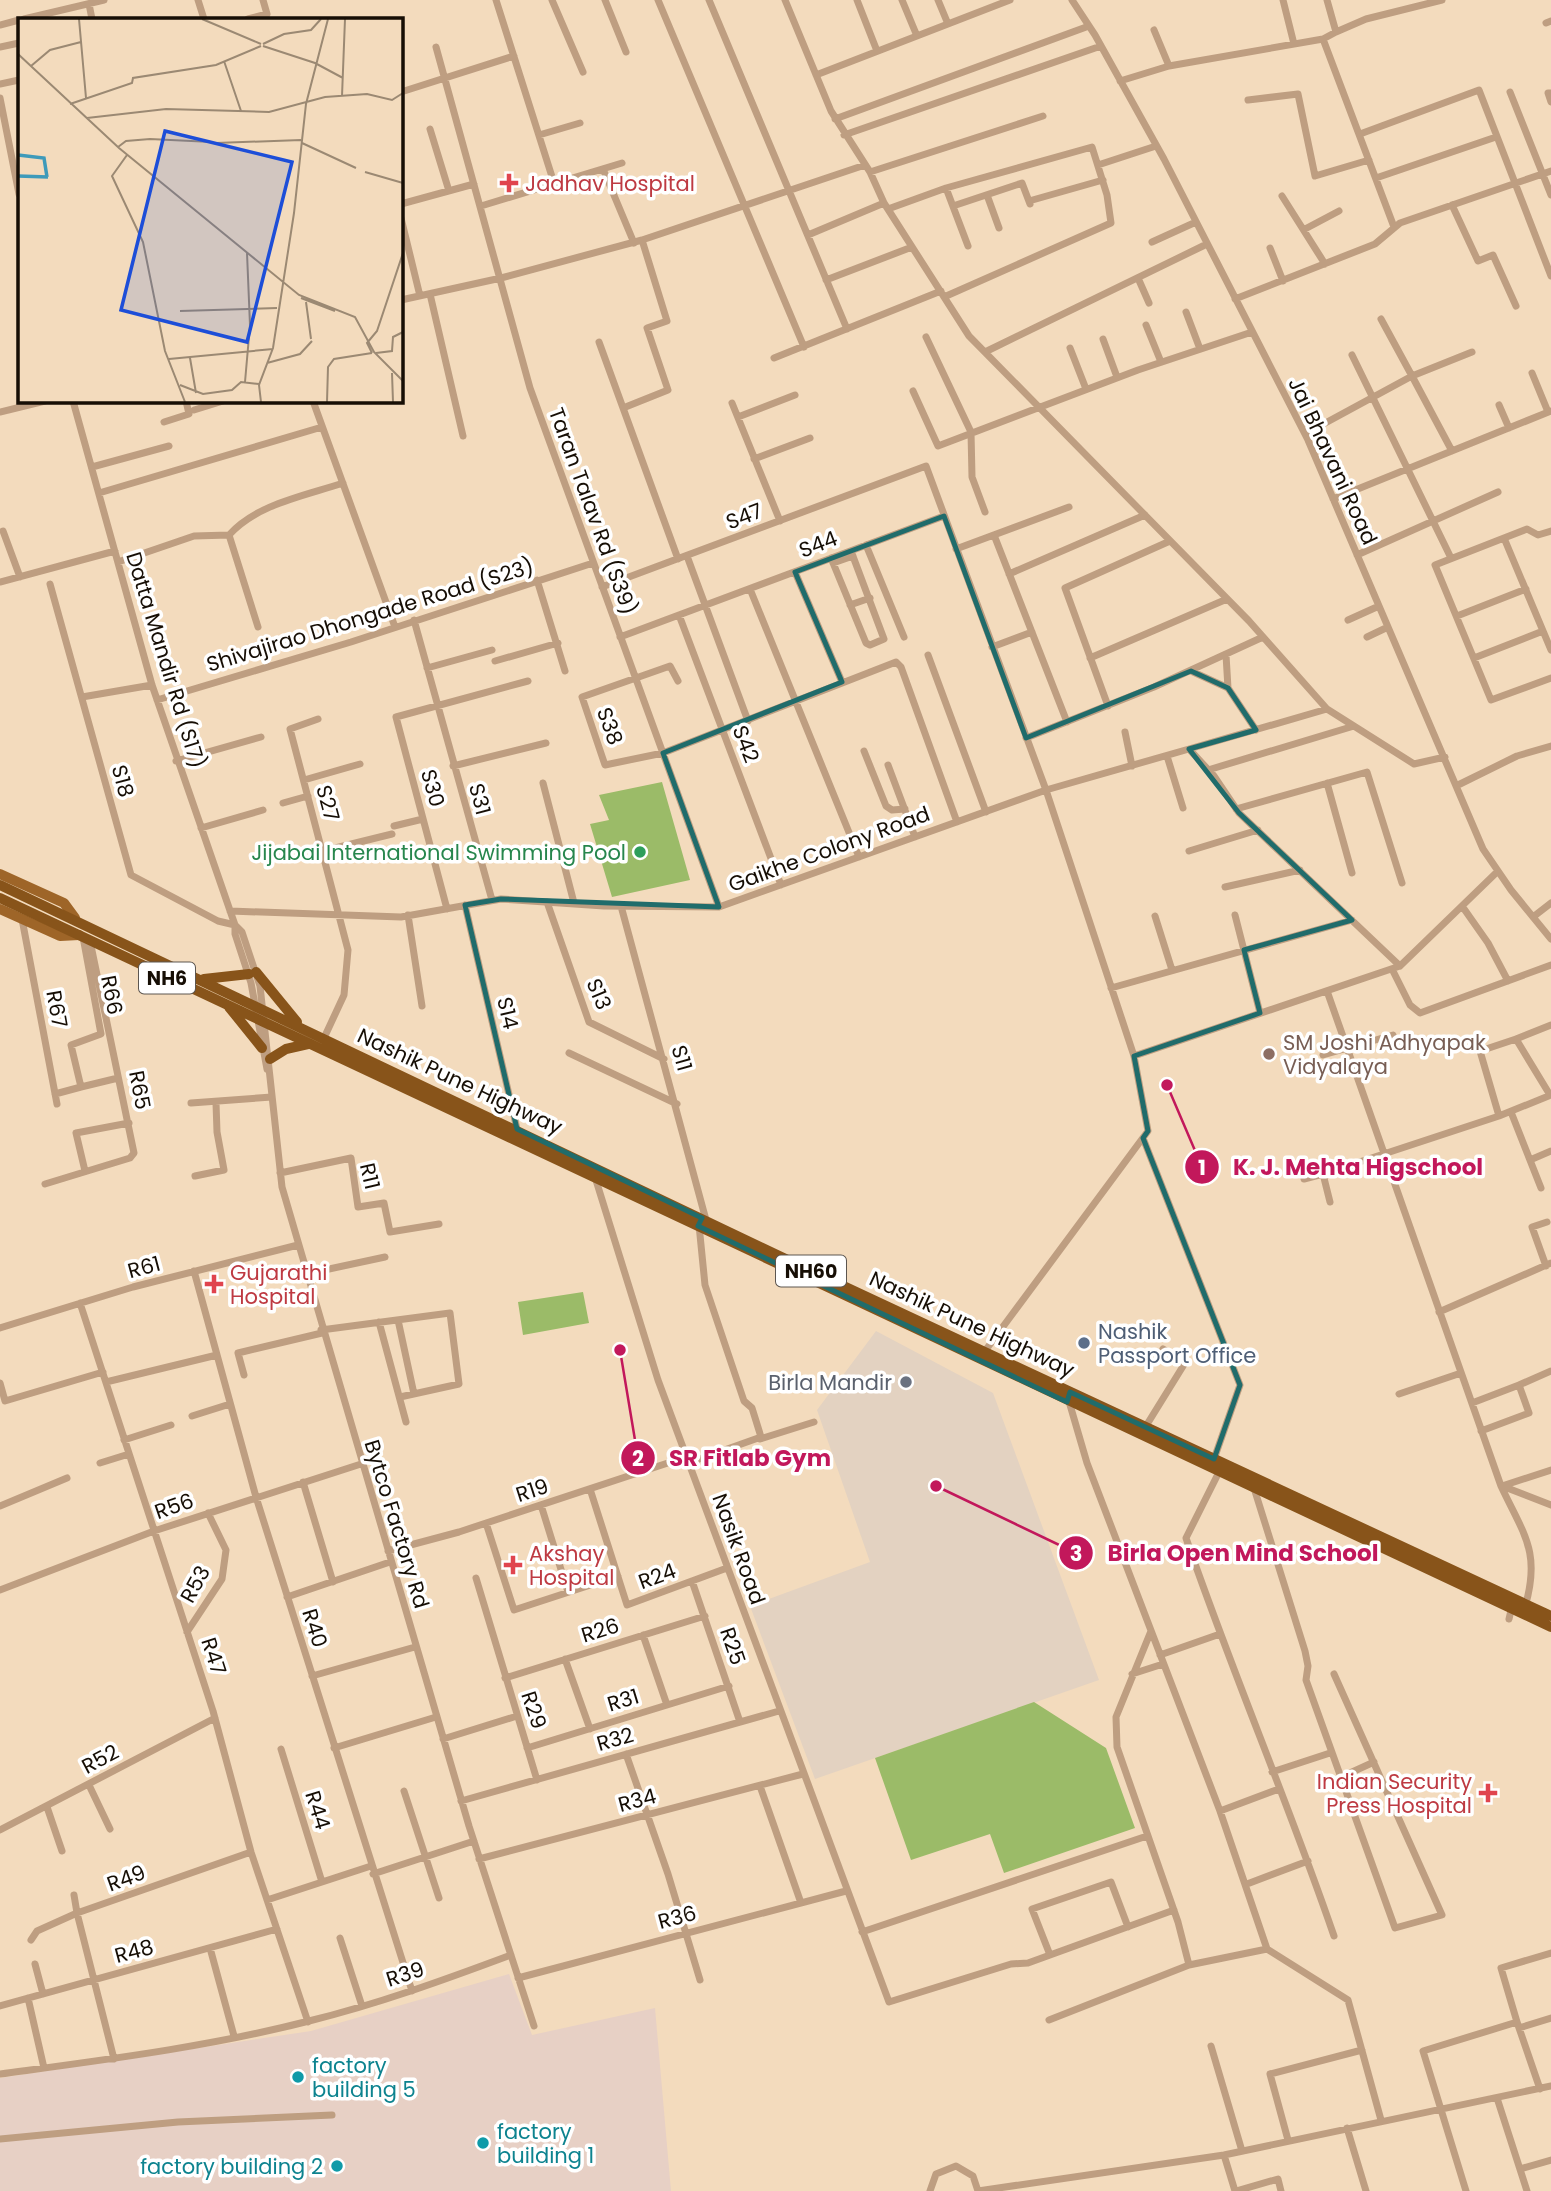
<svg xmlns="http://www.w3.org/2000/svg" width="1551" height="2191" viewBox="0 0 1551 2191" font-family="Poppins,sans-serif">
  <style>
    .industrial { fill: #e7d0c5 }
    .education { fill: #e3d2c1 }
    .green { fill: #9bbb68 }
    .lines { fill: none; stroke-linecap: round; stroke-linejoin: round }
    .minor { stroke: #be9e81; stroke-width: 7 }
    .major { stroke: #9e6528; stroke-width: 10 }
    .highway { stroke: #88541a; stroke-width: 10 }
    .marked { fill: none; stroke: #206c6b; stroke-width: 5; stroke-linejoin: round }
    .health-dot { fill: #e0444e; stroke: #fff; stroke-width: 2.5 }
    .leisure-dot { fill: #2e9e5b; stroke: #fff; stroke-width: 2.5 }
    .education-dot { fill: #8d6e63; stroke: #fff; stroke-width: 2.5 }
    .service-dot { fill: #5c6f8a; stroke: #fff; stroke-width: 2.5 }
    .worship-dot { fill: #6b7280; stroke: #fff; stroke-width: 2.5 }
    .culture-dot { fill: #0f9aa8; stroke: #fff; stroke-width: 2.5 }
    .labels { text-anchor: middle; dominant-baseline: central; stroke-width: 7; stroke-linejoin: round; paint-order: stroke }
    .shield { fill: #fff; stroke: #5c5650; stroke-width: 2 }
    .shield-label { font-size: 19px; font-weight: bold; fill: #160e05 }
    .health-label { font-size: 21px; fill: #be3a42; stroke: #fff; text-anchor: start }
    .street-label { font-size: 21px; fill: #160e05; stroke: #fff }
    .leisure-label { font-size: 21px; fill: #27864d; stroke: #fff; text-anchor: end }
    .education-label { font-size: 21px; fill: #785e54; stroke: #fff; text-anchor: start }
    .service-label { font-size: 21px; fill: #4e5e75; stroke: #fff; text-anchor: start }
    .worship-label { font-size: 21px; fill: #5b616d; stroke: #fff; text-anchor: end }
    .culture-label { font-size: 21px; fill: #0d838f; stroke: #fff; text-anchor: start }
    .inset-river { fill: none; stroke: #3d9aba; stroke-width: 3.5 }
    .inset-road { fill: none; stroke: #9b8973; stroke-width: 2 }
    .view { fill: #1d4ed8; fill-opacity: 0.15; stroke: #1d4ed8; stroke-width: 3.5 }
    .inset-edge { fill: none; stroke: #160e05; stroke-width: 3.5 }
    .leader { fill: none; stroke: #c2185b; stroke-width: 2.5 }
    .callout-dot { fill: #c2185b; stroke: #fff; stroke-width: 2.5 }
    .mark-label { font-size: 21px; text-anchor: middle; font-weight: bold; fill: #fff }
    .callout-label { font-size: 23px; text-anchor: middle; font-weight: bold; fill: #c2185b; stroke: #fff; stroke-width: 7; stroke-linejoin: round; paint-order: stroke }
  </style>
  <rect width="100%" height="100%" fill="#f3dbbd"/>
  <path class="industrial" d="M509,1974l23,61 123,-27 16,183h-671v-113l311,-47z"/>
  <path class="education" d="M876,1331l117,62 106,287 -284,99 -65,-173 120,-44 -53,-152z"/>
  <path class="green" d="M662,782l28,98 -78,17 -22,-73 19,-4 -10,-25z
    M583,1292l6,31 -66,12 -5,-33z
    M1034,1702l72,46 29,80 -131,45 -14,-39 -79,26 -36,-102z"/>
  <g class="lines">
    <path class="minor" d="M198,0l6,19
      M496,0l58,183
      M552,0l31,72
      M605,0l21,52
      M658,0l146,347
      M709,0l138,329
      M785,0l46,111 39,61 14,31 85,133 280,285 78,88 87,55 31,-7
      M857,0l20,51
      M902,0l15,36
      M938,0l10,24
      M1072,0l23,35 69,124 144,281 175,409 28,41 40,49
      M1283,0l11,44
      M89,4l3,15
      M24,19l80,-19
      M248,19l19,-5 -4,-14
      M1546,23l5,-2
      M0,25l19,-5
      M1154,30l15,36
      M1336,32l30,-13 76,-19
      M1323,39l71,188
      M0,47l19,-4
      M436,47l94,341 189,519
      M816,75l194,-75
      M1120,81l49,-15 154,-27 13,-7 -9,-32
      M0,84l19,-4
      M401,92l113,-36
      M1510,92l41,103
      M1551,93h-3l3,9
      M0,98l19,96
      M1248,100l50,-6 17,82 54,-16
      M835,119l254,-93
      M430,129l19,62
      M1360,134l119,-44 72,186
      M539,135l41,-12
      M844,135l257,-89
      M1098,165l58,-19
      M603,169l31,74
      M870,172l173,-56
      M1376,178l120,-41
      M987,195l12,33
      M1282,196l43,68
      M1029,201l74,-21
      M401,204l73,-20
      M1452,205l26,56 15,-6 23,51
      M481,206l141,-43
      M953,206l69,-23 8,21
      M888,209l58,-21 22,58
      M401,218l19,78
      M1305,229l34,-18
      M808,235l76,-32
      M1152,242l44,-20
      M1270,248l13,33
      M1138,278l11,25
      M826,280l86,-33
      M430,294l33,142
      M944,297l167,-74 -4,-28 -15,-48 -146,41
      M1235,299l140,-55 25,-21 151,-52
      M401,300l100,-22 141,-38 223,-75
      M1186,312l14,37
      M1381,319l31,57 60,-24
      M1146,325l15,37
      M926,337l45,95 1,45 13,35
      M1103,339l14,38
      M599,342l79,217
      M1070,348l16,41
      M985,352l222,-108
      M1352,355l99,203
      M774,358l167,-67
      M1532,373l16,39
      M913,391l25,55 200,-76 114,-38
      M73,401l79,284 83,240v9l16,49 16,86
      M313,401l82,226
      M732,403l48,118
      M1499,405l10,23
      M623,408l45,-18 -21,-62 20,-7 -25,-81
      M194,410l29,-9
      M0,412l45,-11
      M738,417l57,-22
      M164,422l25,-8 -3,-13
      M1305,434l107,-58 40,75
      M754,459l56,-21
      M92,467l77,-21
      M99,493l223,-66
      M1333,499l218,-88
      M3,531l17,46
      M229,535l29,92
      M994,535l73,187
      M1504,538l23,-9 11,6 13,-4
      M866,545l38,92
      M956,549l113,-42
      M1357,555l141,-63
      M687,556l61,165
      M831,558l35,85 4,2 14,-6 -33,-88
      M118,562l76,-26 35,-1c28,-31 75,-39 114,-52
      M833,563l20,-7
      M795,572l47,110
      M1009,574l136,-59
      M537,580l28,91
      M0,582l115,-31
      M50,584l81,291 87,46 17,4
      M750,589l109,268
      M850,605l20,-7
      M679,615l102,270
      M1457,616l69,-27
      M414,620l78,280
      M1348,620l31,-14
      M620,637l324,-121
      M1367,637l21,-10
      M992,647l40,-15
      M1551,650l-47,-112 -69,27 56,135 60,-22
      M928,655l58,157
      M1226,655l2,33
      M1090,658l137,-59
      M1474,658l69,-27
      M495,661l63,-18
      M427,668l65,-18
      M1191,671l37,17 28,42
      M678,681l-8,-15 -88,31 23,68 58,-12 233,-91 5,5 56,155
      M82,697l70,-12
      M157,700l194,-58 242,-79
      M1108,706l-43,-118 105,-47
      M318,719l-28,10 58,221 -4,45 -20,43
      M1125,732l7,34
      M1026,738l128,-51 109,-50
      M1189,749l138,-40
      M864,751l22,55 6,4 13,-1
      M1167,756l16,52
      M176,761l85,-24
      M888,765l27,72
      M453,766l93,-23
      M1208,770l146,-44
      M304,780l56,-16
      M543,783l31,120
      M1327,783l25,90
      M1458,785l59,-29 34,-10
      M283,803l25,-7
      M1236,809l131,-37 35,111
      M394,826l29,-7
      M201,828l62,-18
      M323,851l69,-17
      M1189,851l69,-21
      M1225,887l75,-17
      M547,902l42,120 75,37
      M465,905l52,224
      M621,906l85,314
      M1462,906l26,37 20,38
      M447,909l-51,-192 132,-36
      M230,911l171,6 100,-18 103,7 115,1 327,-117 -120,-324 -324,121
      M408,915l14,91
      M1235,915l25,98
      M1155,916l17,54
      M1533,917l18,-14
      M22,919l35,185
      M235,925l7,7 18,54 22,201 187,639 65,200
      M83,937l18,97 -30,11 10,42 33,-8
      M1392,969l18,36 10,8 131,-48
      M1111,988l241,-68
      M1327,991l174,495c23,49 40,66 24,121
      M1516,1039l35,-14
      M569,1053l108,51
      M1323,1055l70,-20
      M1134,1056l-88,-266 143,-41 25,27 25,37 161,153
      M55,1094l26,-7
      M191,1103l81,-6
      M1511,1112l30,76
      M1499,1116l-19,-65 36,-12 34,56
      M1143,1138l97,247 -26,74
      M1530,1160l21,-9
      M85,1171l-9,-38 53,-10
      M280,1173l71,-15 7,49 26,-4 6,29 49,-8
      M195,1176l29,-6 -7,-38 -1,-29
      M595,1177l63,203 231,622 122,-38 17,-1 146,-53
      M1304,1179l19,-5
      M45,1184l85,-26 4,-5 -44,-212
      M1330,1202l-7,-28 176,-58 52,-21
      M1546,1266l-14,-39 15,-5
      M194,1271l62,226 156,494
      M306,1274l79,-17
      M80,1303l133,408 38,141 57,170
      M1439,1312l112,-49
      M398,1320l16,74
      M379,1322l27,100
      M0,1328l133,-41 165,-42
      M321,1330l129,-17 9,71 -59,13
      M985,1351l163,-220 -14,-75 266,-90 98,-95
      M244,1375l-6,-22 84,-20
      M106,1382l111,-27
      M0,1383l5,18 98,-29
      M1399,1394l62,-21
      M1068,1398l19,65 133,348 47,138 81,51 33,120
      M1472,1403l47,-18
      M192,1416l38,-12
      M1146,1426l39,-63 -22,-14
      M1481,1431l48,-18 -10,-28 32,-14
      M760,1439l54,-17
      M124,1440l47,-15
      M100,1463l29,-9
      M688,1463l73,-26 -9,-29 -8,-7 -39,-116 -6,-60
      M1219,1472l-33,66c46,134 102,264 148,398
      M303,1482l30,100
      M1502,1486l49,19
      M1502,1486l49,-16
      M1254,1488l51,163 3,15 -2,14 89,248 47,-13 -108,-241
      M590,1489l37,116 100,-37
      M541,1505l27,87
      M0,1506l67,-28
      M486,1523l28,87 104,-34
      M388,1551l71,-19 227,-75
      M476,1578l61,202
      M692,1581l48,141
      M0,1590l154,-59 207,-67
      M287,1597l103,-35
      M1509,1619l3,-13
      M1151,1631l-35,86 1,30 61,175 11,43
      M187,1632l35,-53 4,-29 -18,-37
      M643,1635l24,70
      M1160,1655l60,-21
      M565,1659l25,70
      M1132,1674l31,-10
      M312,1676l103,-29
      M505,1678l200,-62
      M443,1739l74,-23
      M334,1748l102,-31
      M527,1748l202,-62
      M281,1749l41,133
      M626,1754l42,120 32,106
      M1272,1772l58,-19
      M1339,1778l35,-16
      M89,1785l21,44
      M760,1786l41,117
      M404,1791l35,107
      M461,1801l318,-90
      M47,1807l15,44
      M1220,1811l59,-22
      M0,1830l215,-112
      M479,1859l324,-85
      M373,1874l101,-33
      M1247,1884l61,-23
      M267,1900l104,-34
      M862,1932l285,-96
      M340,1938l22,68
      M31,1940l6,-9 40,-18 -3,-18
      M210,1948l24,88
      M1050,1955l-18,-46 79,-27 17,45
      M35,1964l8,30
      M518,1978l328,-87
      M28,1998l16,70
      M0,2006l277,-77
      M1049,2020l140,-55 78,-16
      M1517,2022l-16,-54 50,-15
      M1519,2028l32,-10
      M1211,2046l31,105
      M114,2059l-37,-146 174,-61
      M0,2074c103,-14 208,-27 309,-53 69,-17 135,-41 202,-66
      M1497,2098l30,93
      M1347,2128l19,63
      M0,2139l178,-17 154,-7
      M1288,2140l-18,-66 92,-24
      M1224,2155l11,36
      M1520,2169l31,-9
      M930,2191l6,-17 20,-8 17,10 5,15
      M978,2191l246,-36 327,-69
      M1236,2191l42,-12 3,12
      M1466,2191l-43,-140 94,-29 23,67"/>
    <path class="major" d="M0,874l64,29 11,15
      M0,909l60,27 19,-1"/>
    <path class="highway" d="M0,885l792,377 759,354
      M0,898l1551,729
      M256,972l41,50
      M204,979l45,-5
      M229,1007l33,41
      M270,1059l16,-10 22,-5"/>
  </g>
  <path class="marked" d="M944,516l82,222 165,-67 37,17 28,42 -67,19 50,64 113,107 -108,30 16,63 -126,43 14,75 -5,7 97,247 -26,74 -144,-67 -3,10 -369,-176 4,-8 -185,-89 -52,-224 36,-6 218,8 -56,-154 179,-71 -47,-110z"/>
  <g class="health-dot">
    <path d="M505.5 172.5h7v7h7v7h-7v7h-7v-7h-7v-7h7z"/>
    <path d="M210.5 1273.5h7v7h7v7h-7v7h-7v-7h-7v-7h7z"/>
    <path d="M509.5 1554.5h7v7h7v7h-7v7h-7v-7h-7v-7h7z"/>
    <path d="M1484.5 1782.5h7v7h7v7h-7v7h-7v-7h-7v-7h7z"/>
  </g>
  <circle class="leisure-dot" cx="640" cy="852" r="7"/>
  <circle class="education-dot" cx="1269" cy="1054" r="7"/>
  <circle class="service-dot" cx="1084" cy="1343" r="7"/>
  <circle class="worship-dot" cx="906" cy="1382" r="7"/>
  <g class="culture-dot">
    <circle cx="298" cy="2077" r="7"/>
    <circle cx="483" cy="2143" r="7"/>
    <circle cx="337" cy="2166" r="7"/>
  </g>
  <g class="labels">
    <g class="shield">
      <rect x="139" y="962.5" width="56" height="31" rx="5"/>
      <rect x="776" y="1255.5" width="70" height="31" rx="5"/>
    </g>
    <g class="shield-label">
      <text x="167" y="978">NH6</text>
      <text x="811" y="1271">NH60</text>
    </g>
    <g class="health-label">
      <text x="525" y="183">Jadhav Hospital</text>
      <text x="230" y="1272">Gujarathi<tspan x="230" dy="24">Hospital</tspan></text>
      <text x="529" y="1553">Akshay<tspan x="529" dy="24">Hospital</tspan></text>
      <text x="1472" y="1781" text-anchor="end">Indian Security<tspan x="1472" dy="24">Press Hospital</tspan></text>
    </g>
    <g class="street-label">
      <text transform="translate(1333 461) rotate(65)">Jai Bhavani Road</text>
      <text transform="translate(593 511) rotate(70)">Taran Talav Rd (S39)</text>
      <text transform="translate(744 516) rotate(-21)">S47</text>
      <text transform="translate(818 544) rotate(-21)">S44</text>
      <text transform="translate(370 615) rotate(-17)">Shivajirao Dhongade Road (S23)</text>
      <text transform="translate(166 660) rotate(73)">Datta Mandir Rd (S17)</text>
      <text transform="translate(610 726) rotate(70)">S38</text>
      <text transform="translate(746 744) rotate(69)">S42</text>
      <text transform="translate(123 781) rotate(75)">S18</text>
      <text transform="translate(433 788) rotate(75)">S30</text>
      <text transform="translate(480 799) rotate(75)">S31</text>
      <text transform="translate(328 803) rotate(75)">S27</text>
      <text transform="translate(829 849) rotate(-20)">Gaikhe Colony Road</text>
      <text transform="translate(599 994) rotate(67)">S13</text>
      <text transform="translate(112 995) rotate(79)">R66</text>
      <text transform="translate(57 1009) rotate(80)">R67</text>
      <text transform="translate(508 1013) rotate(77)">S14</text>
      <text transform="translate(682 1058) rotate(74)">S11</text>
      <text transform="translate(460 1081) rotate(25)">Nashik Pune Highway</text>
      <text transform="translate(140 1090) rotate(79)">R65</text>
      <text transform="translate(370 1176) rotate(77)">R11</text>
      <text transform="translate(144 1267) rotate(-15)">R61</text>
      <text transform="translate(972 1324) rotate(25)">Nashik Pune Highway</text>
      <text transform="translate(532 1490) rotate(-18)">R19</text>
      <text transform="translate(174 1506) rotate(-19)">R56</text>
      <text transform="translate(397 1524) rotate(73)">Bytco Factory Rd</text>
      <text transform="translate(739 1549) rotate(70)">Nasik Road</text>
      <text transform="translate(657 1576) rotate(-20)">R24</text>
      <text transform="translate(195 1584) rotate(-61)">R53</text>
      <text transform="translate(315 1628) rotate(73)">R40</text>
      <text transform="translate(600 1630) rotate(-17)">R26</text>
      <text transform="translate(733 1646) rotate(71)">R25</text>
      <text transform="translate(214 1656) rotate(72)">R47</text>
      <text transform="translate(623 1700) rotate(-17)">R31</text>
      <text transform="translate(534 1710) rotate(72)">R29</text>
      <text transform="translate(615 1739) rotate(-16)">R32</text>
      <text transform="translate(100 1759) rotate(-28)">R52</text>
      <text transform="translate(637 1800) rotate(-15)">R34</text>
      <text transform="translate(318 1810) rotate(73)">R44</text>
      <text transform="translate(126 1878) rotate(-20)">R49</text>
      <text transform="translate(677 1917) rotate(-15)">R36</text>
      <text transform="translate(134 1951) rotate(-15)">R48</text>
      <text transform="translate(405 1974) rotate(-18)">R39</text>
    </g>
    <g class="leisure-label">
      <text x="626" y="852">Jijabai International Swimming Pool</text>
    </g>
    <g class="education-label">
      <text x="1283" y="1042">SM Joshi Adhyapak<tspan x="1283" dy="24">Vidyalaya</tspan></text>
    </g>
    <g class="service-label">
      <text x="1098" y="1331">Nashik<tspan x="1098" dy="24">Passport Office</tspan></text>
    </g>
    <g class="worship-label">
      <text x="892" y="1382">Birla Mandir</text>
    </g>
    <g class="culture-label">
      <text x="312" y="2065">factory<tspan x="312" dy="24">building 5</tspan></text>
      <text x="497" y="2131">factory<tspan x="497" dy="24">building 1</tspan></text>
      <text x="323" y="2166" text-anchor="end">factory building 2</text>
    </g>
  </g>
  <g transform="translate(18 18)">
    <rect width="385" height="385" fill="#f3dbbd"/>
    <path class="inset-river" d="M0,137l26,3 3,19M0,158l30,1"/>
    <path class="inset-road" d="M61,1l7,79M184,1l59,25M245,26l21,-10 27,-4 10,-11M245,28l52,17 28,15M0,36l101,94 180,147 56,22 19,35 29,29M206,43l17,50M13,48l19,-16 31,-8M324,78l3,-77M52,86l62,-21 1,-5 83,-13 45,-19M69,100l79,-9 103,3 56,-15 42,-3 25,6 11,-7M198,125l85,-3M284,125l54,25M100,129l8,-6 24,-2 62,3M109,137l-15,21 31,66 22,109 20,51M347,154l38,11M283,280l34,13M288,284l5,37M162,293l97,-3M354,335l-5,-10 10,-12 26,-78M358,335l16,-2 1,-14 10,-5M172,340l6,35M151,341l104,-10M249,345l33,-9 12,-13M374,355l1,29M227,364l5,-57 -3,-72M162,367l23,9 29,-4 9,-8 18,2M243,384l-2,-17 14,-37 21,-135 12,-109 22,-85M309,384l1,-35 6,-8 38,-6"/>
    <path class="view" d="M147,113l127,31 -45,180 -126,-32z"/>
    <rect width="385" height="385" class="inset-edge"/>
  </g>
  <path class="leader" d="M1167 1085L1202 1167M620 1350L638 1458M936 1486L1076 1553"/>
  <g class="callout-dot">
    <circle cx="1167" cy="1085" r="7"/>
    <circle cx="620" cy="1350" r="7"/>
    <circle cx="936" cy="1486" r="7"/>
    <circle cx="1202" cy="1167" r="18"/>
    <circle cx="638" cy="1458" r="18"/>
    <circle cx="1076" cy="1553" r="18"/>
  </g>
  <g class="mark-label">
    <text x="1202" y="1175">1</text>
    <text x="638" y="1466">2</text>
    <text x="1076" y="1561">3</text>
  </g>
  <g class="callout-label">
    <text x="1358" y="1175">K. J. Mehta Higschool</text>
    <text x="750" y="1466">SR Fitlab Gym</text>
    <text x="1243" y="1561">Birla Open Mind School</text>
  </g>
</svg>
